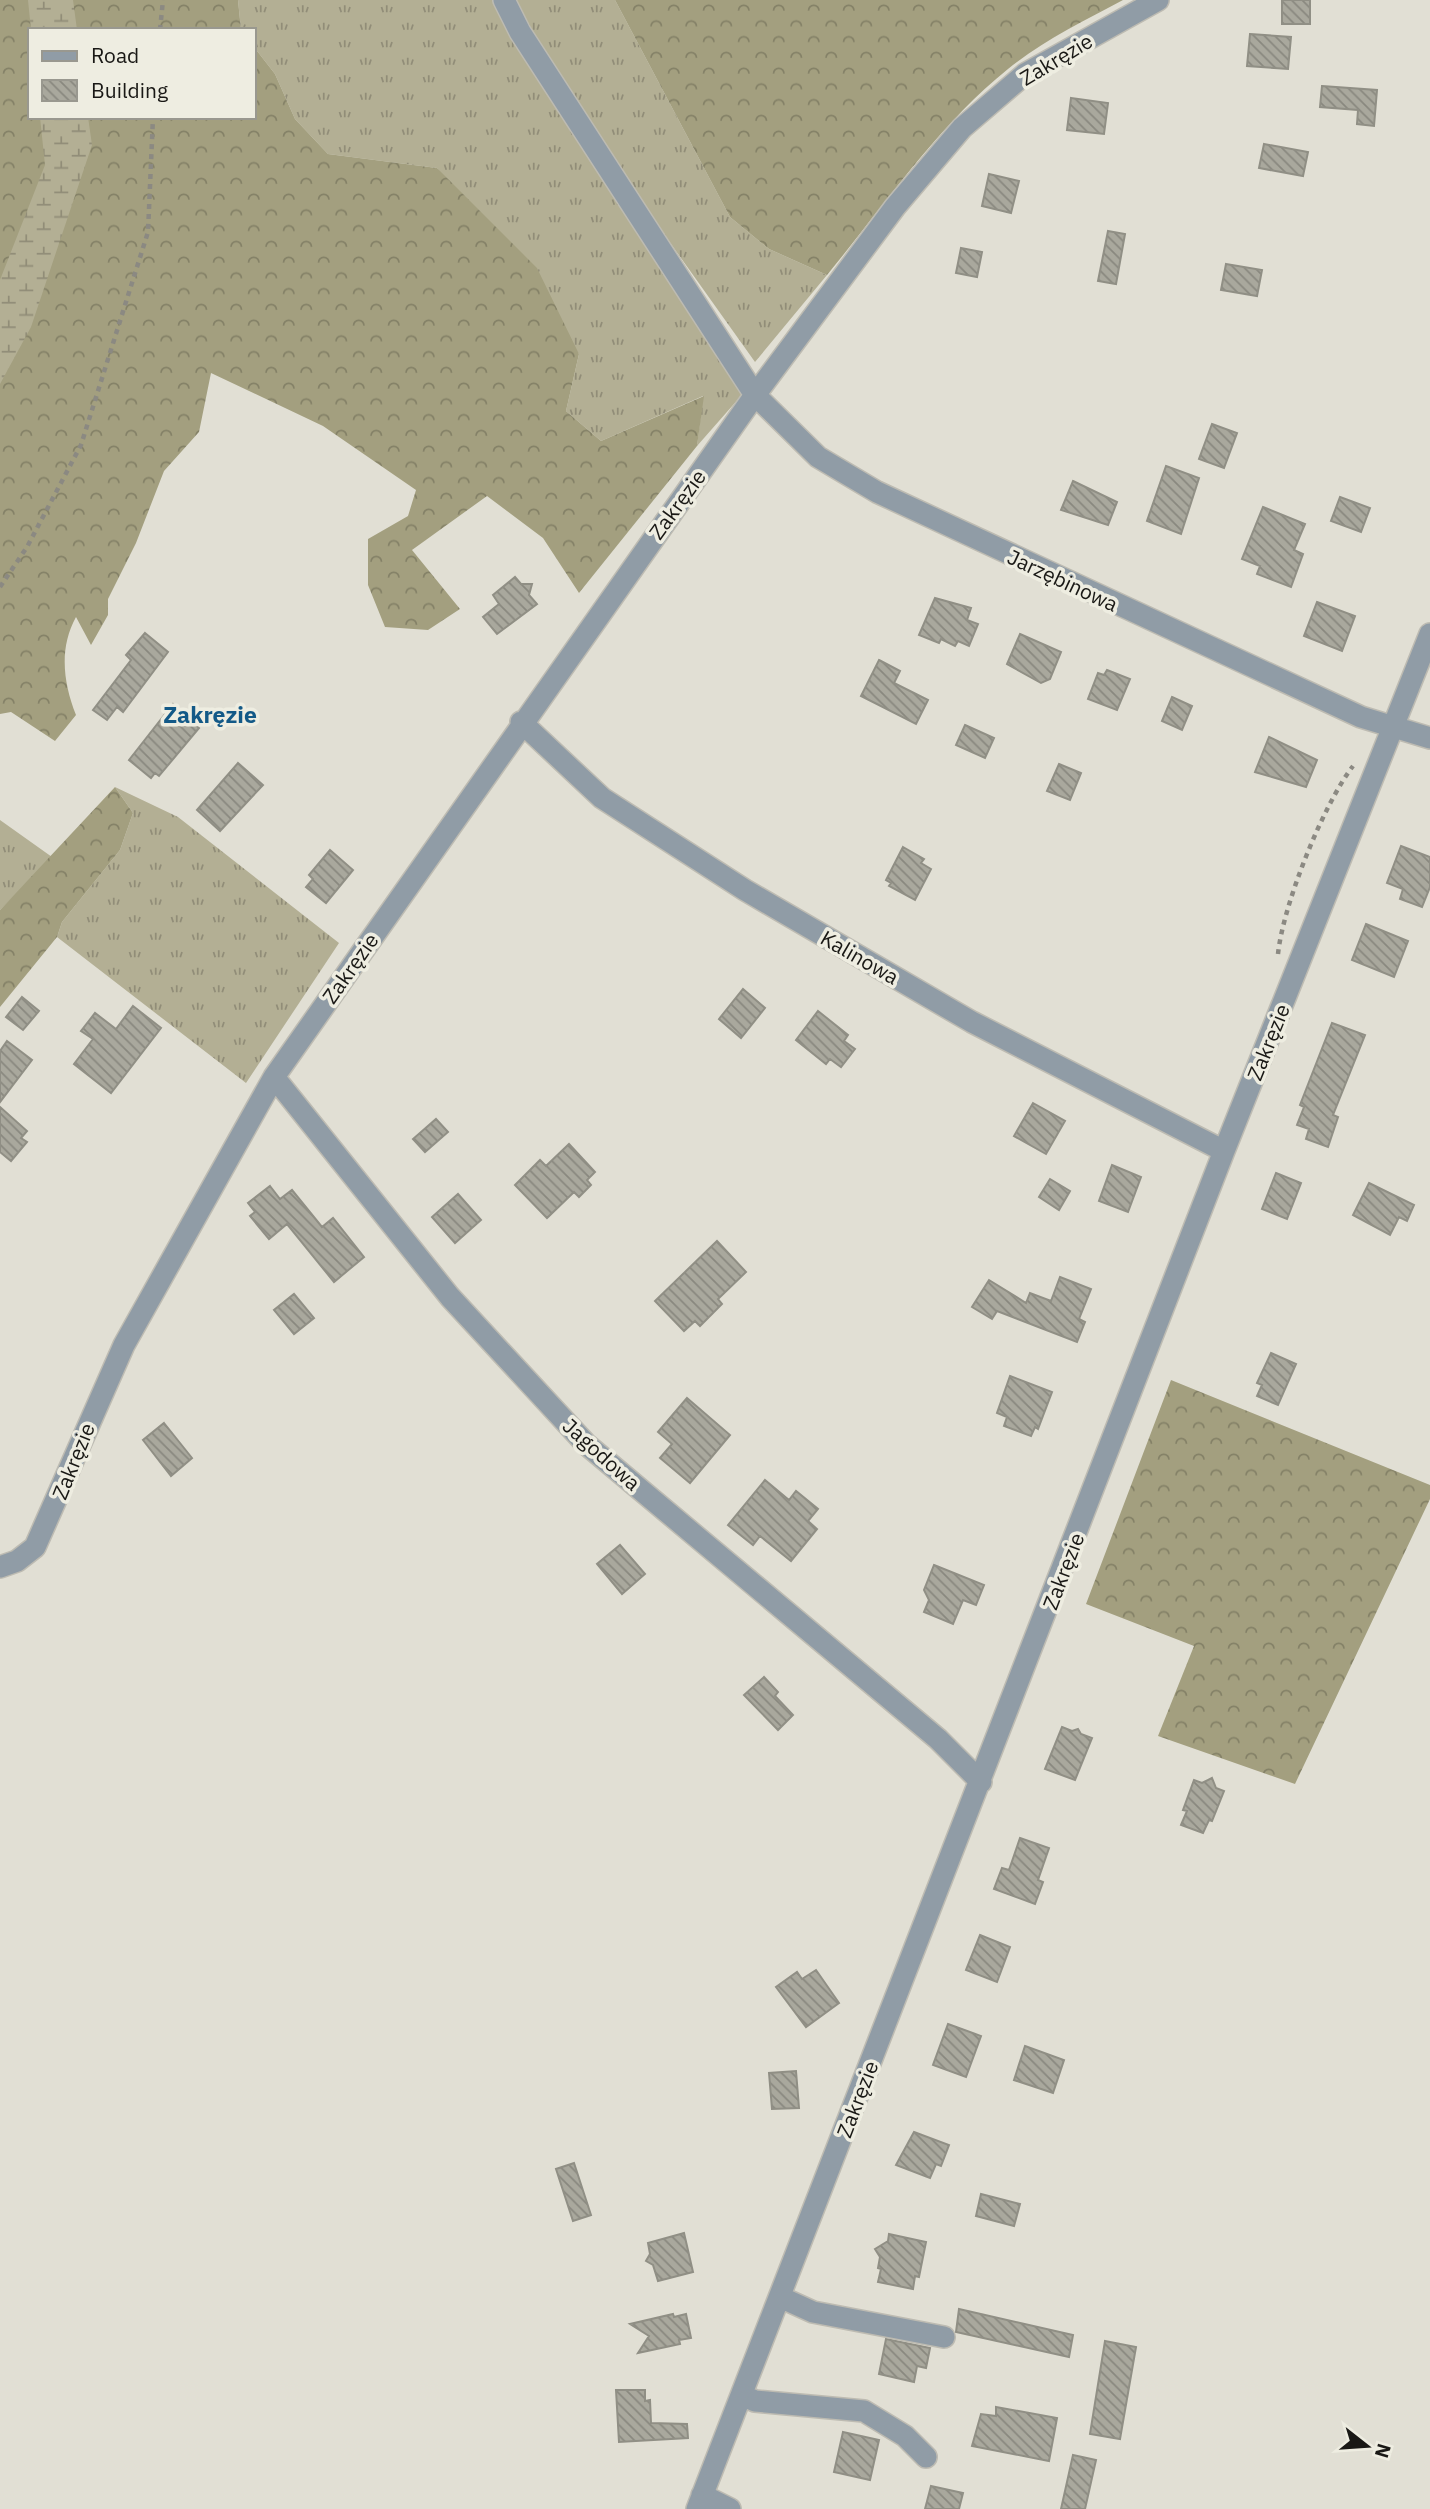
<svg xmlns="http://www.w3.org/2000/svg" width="1430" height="2509" viewBox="0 0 1430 2509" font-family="'IBM Plex Sans',sans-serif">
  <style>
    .grass { fill: url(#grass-tufts) }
    .forest { fill: url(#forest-crowns) }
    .wetland { fill: url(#wetland-marsh) }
    .building { fill: url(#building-back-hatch); stroke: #908f85; stroke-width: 2 }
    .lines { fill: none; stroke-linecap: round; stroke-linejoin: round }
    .minor-casing { stroke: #bdbbb2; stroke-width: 24 }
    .path { stroke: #8b8982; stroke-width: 4.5; stroke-dasharray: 5 5; stroke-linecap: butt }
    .minor { stroke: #909ca6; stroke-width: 21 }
    .labels { text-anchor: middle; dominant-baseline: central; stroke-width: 7; stroke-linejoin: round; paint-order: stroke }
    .street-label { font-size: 21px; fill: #191815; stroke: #eeede1 }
    .neighbourhood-label { font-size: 23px; font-weight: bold; fill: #135987; stroke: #eeede1 }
  </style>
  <defs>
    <pattern id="grass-tufts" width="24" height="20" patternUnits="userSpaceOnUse" patternTransform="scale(1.75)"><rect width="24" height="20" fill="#b3af94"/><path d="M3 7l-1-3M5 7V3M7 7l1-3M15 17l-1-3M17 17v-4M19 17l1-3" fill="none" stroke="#918d78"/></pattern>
    <pattern id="forest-crowns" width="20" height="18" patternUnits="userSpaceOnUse" patternTransform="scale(1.75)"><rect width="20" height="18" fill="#a39f7f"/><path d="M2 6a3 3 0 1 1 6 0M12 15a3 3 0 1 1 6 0" fill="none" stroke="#848167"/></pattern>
    <pattern id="wetland-marsh" width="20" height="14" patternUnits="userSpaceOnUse" patternTransform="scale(1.75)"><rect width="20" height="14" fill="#b3af94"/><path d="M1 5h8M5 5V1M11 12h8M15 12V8" fill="none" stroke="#918d78"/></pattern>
    <pattern id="building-back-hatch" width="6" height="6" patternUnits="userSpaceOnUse" patternTransform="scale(1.75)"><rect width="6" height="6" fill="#a9a89d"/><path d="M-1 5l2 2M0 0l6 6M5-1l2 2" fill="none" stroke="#89887f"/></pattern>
  </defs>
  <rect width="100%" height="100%" fill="#e1dfd4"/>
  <path class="grass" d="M238,0h254l26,49 230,339 -51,58 6,-50 -102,45 -35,-30 13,-57 -142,-186 -109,-14 -33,-35 -20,-45 -21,-27v-17h-13z
    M512,0h103l115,217 39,32 58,26 -72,87 -99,-139z
    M115,787l63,30 161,126 -93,140 -189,-146 5,-15 58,-72 13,-37z
    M0,820l52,37 -52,53z"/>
  <path class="forest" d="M0,0h238l3,30h-211v87h224v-70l21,27 20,45 33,35 109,14 100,100 42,86 -13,57 35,30 103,-45 -7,50 -118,147 -36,-55 -56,-42 -75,54 48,59 -32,21 -43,-3 -17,-42v-46l40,-23 8,-26 -93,-64 -112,-53 -12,59 -35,39 -28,72 -28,56v16l-17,30 -15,-28c-17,31 -13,65 0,98l-21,26 -44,-29 -11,2z
    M615,0h508c-39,21 -81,41 -115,69 -69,55 -125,138 -181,206l-58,-26 -39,-32z
    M115,787l18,26 -13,37 -58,72 -5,15 -57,70v-97z
    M1171,1380l259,105v14l-135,285 -137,-48 36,-90 -108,-42z"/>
  <path class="wetland" d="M28,0h45l4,30h-46z
    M40,117h48l4,28 -61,182 -31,57v-104l45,-115z"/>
  <path class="building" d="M1282,0h28v24h-28z
    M1250,34l41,3 -3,32 -41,-3z
    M1322,86l55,4 -3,36 -17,-2 1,-14 -38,-3z
    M1071,98l37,5 -4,31 -37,-4z
    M1264,144l44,8 -5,24 -44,-8z
    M989,174l30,7 -8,32 -29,-7z
    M1108,231l17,3 -9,50 -18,-3z
    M961,248l21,4 -5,25 -21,-4z
    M1226,264l36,6 -5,26 -36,-6z
    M1212,424l25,9 -13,35 -25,-9z
    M1166,466l33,12 -18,56 -34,-13z
    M1073,481l44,21 -9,23 -47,-15z
    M1340,497l30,11 -9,24 -30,-11z
    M1263,507l42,17 -11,26 9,4 -12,33 -34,-13 3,-8 -18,-7z
    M515,577l6,7h11l-3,11 8,9 -40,30 -14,-17 16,-13 -6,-9z
    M935,598l36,10 -4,12 11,4 -9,22 -11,-5 -3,5 -14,-7 -2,4 -20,-8z
    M1317,602l38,14 -13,35 -38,-15z
    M145,633l23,19 -45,60 -6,-5 -10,13 -14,-10 38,-50 -5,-5z
    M1020,634l41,18 -11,27 -9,4 -34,-19z
    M879,660l21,11 -6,12 34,17 -12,24 -55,-28z
    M1107,670l23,9 -13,31 -29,-11 10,-26 6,2z
    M1172,697l20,9 -10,24 -20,-9z
    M173,704l26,24 -40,48 -4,-3 -4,5 -22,-18z
    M965,725l29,13 -9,20 -29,-13z
    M1269,737l48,23 -11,27 -51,-15z
    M238,763l25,22 -43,46 -23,-21z
    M1059,764l22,9 -11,27 -23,-9z
    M1401,846l29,11v30l-8,20 -22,-8 3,-10 -16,-6z
    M903,847l21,12 -3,4 10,6 -16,31 -26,-14 2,-3 -5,-3z
    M330,850l23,20 -27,33 -20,-16 7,-8 -4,-4z
    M1366,924l42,17 -14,36 -42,-17z
    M743,989l22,19 -24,30 -22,-19z
    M22,997l17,14 -16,19 -17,-13z
    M133,1006l28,22 -50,65 -37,-29 19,-25 -12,-8 14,-18 21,16z
    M818,1011l30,24 -4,6 11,8 -14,18 -11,-8 -4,5 -30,-24z
    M1332,1023l33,12 -32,80 5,2 -10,30 -22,-8 3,-10 -12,-4 7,-18 -4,-2z
    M7,1041l25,19 -32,42v-51z
    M1033,1103l32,18 -19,33 -32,-18z
    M0,1107l27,24 -6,7 6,4 -16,19 -11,-9z
    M436,1119l12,13 -23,20 -12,-13z
    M569,1144l26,28 -8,8 4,5 -12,12 -5,-5 -27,26 -32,-33 25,-25 6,6z
    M1112,1165l29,12 -13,35 -29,-11z
    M1276,1173l25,10 -14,36 -25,-10z
    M1050,1179l20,12 -11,19 -20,-13z
    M1369,1183l45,22 -7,16 -8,-4 -9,18 -37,-20z
    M270,1186l10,13 12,-9 30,37 11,-9 31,39 -30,25 -47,-58 -18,15 -19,-23 5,-4 -7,-9z
    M458,1194l23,26 -26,23 -23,-26z
    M717,1241l29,31 -28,27 4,5 -22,22 -5,-5 -11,10 -29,-30z
    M1060,1277l31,12 -12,30 6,3 -8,20 -80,-31 -5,8 -20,-12 17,-27 37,23 4,-10 21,8z
    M294,1294l20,24 -20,16 -20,-24z
    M1271,1353l25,11 -18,41 -21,-9 5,-11 -5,-2z
    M1010,1376l42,16 -14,37 -3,-2 -4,9 -27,-10 3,-9 -10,-4z
    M687,1398l43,37 -40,48 -30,-25 12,-14 -14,-12z
    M164,1423l28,35 -21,18 -28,-36z
    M765,1480l24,20 7,-9 22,18 -10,12 9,8 -26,32 -31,-25 -7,9 -25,-20z
    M620,1545l25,29 -23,20 -25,-30z
    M934,1565l50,20 -8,20 -13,-5 -10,24 -29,-12 5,-12 -5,-10z
    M764,1677l14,15 -3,4 18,19 -15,15 -34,-35z
    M1062,1727l10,4 6,-2 3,5 11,4 -17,42 -30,-11z
    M1212,1778l4,10 8,3 -12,30 -3,-1 -6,13 -22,-8 6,-14 -4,-1 11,-30 8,3z
    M1020,1838l29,10 -11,32 5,2 -8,22 -41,-15 8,-21 7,2z
    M980,1935l30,12 -13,35 -31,-12z
    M816,1970l23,33 -33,24 -30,-40 21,-15 5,7z
    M948,2024l33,12 -15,41 -33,-12z
    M1025,2046l39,14 -11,33 -39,-13z
    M796,2071l3,37 -27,1 -3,-36z
    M914,2132l35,13 -8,21 -5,-2 -6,14 -34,-13z
    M574,2163l17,52 -18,6 -17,-52z
    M981,2194l39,10 -6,22 -38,-10z
    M684,2233l9,39 -35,9 -5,-16 -7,-4 4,-7 -2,-11z
    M889,2234l37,8 -7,35 -4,-1 -2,13 -35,-7 3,-13 -3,-1 2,-11 -5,-8 13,-8z
    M959,2309l114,26 -4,22 -113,-25z
    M673,2314l1,3 12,-3 5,24 -12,2 1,4 -42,9 11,-17 -19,-12z
    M886,2339l44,9 -4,20 -9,-2 -3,16 -35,-8z
    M1105,2341l31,6 -16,92 -30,-5z
    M616,2390h29v11l5,-1 1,23 36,1 1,14 -69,4z
    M996,2407l61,11 -8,43 -77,-15 9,-32 15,2z
    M843,2432l36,8 -9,40 -36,-8z
    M1073,2455l23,5 -11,49h-24z
    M931,2486l32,7 -4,16h-34z"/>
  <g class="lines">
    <defs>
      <path id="minor" d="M504,0l16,32 235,363 63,62 59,35 484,225 69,21
        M521,722l81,76 143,92 227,132 252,129
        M274,1077l176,220 136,147 352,295 43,43
        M0,1567l17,-6 18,-14 89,-202 150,-268 481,-682 140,-188 67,-79 63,-54 133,-74
        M780,2297l33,15 131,25
        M742,2395l13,6 109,10 41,25 21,21
        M702,2495l28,14
        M697,2509l527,-1358 206,-517"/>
    </defs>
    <use href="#minor" class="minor-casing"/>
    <path class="path" d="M160,30l3,-30
      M0,587l27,-40 54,-102 67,-213 5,-115
      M1278,954c5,-49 45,-149 75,-188"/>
    <use href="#minor" class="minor"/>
  </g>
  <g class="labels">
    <g class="street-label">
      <text transform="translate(1056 59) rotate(-31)">Zakręzie</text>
      <text transform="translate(677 504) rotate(-54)">Zakręzie</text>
      <text transform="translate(1063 580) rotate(25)">Jarzębinowa</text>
      <text transform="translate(860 957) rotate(30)">Kalinowa</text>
      <text transform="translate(350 968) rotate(-55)">Zakręzie</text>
      <text transform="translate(1268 1042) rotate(-68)">Zakręzie</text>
      <text transform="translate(602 1454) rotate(42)">Jagodowa</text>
      <text transform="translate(73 1461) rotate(-68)">Zakręzie</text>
      <text transform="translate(1063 1571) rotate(-69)">Zakręzie</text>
      <text transform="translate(857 2099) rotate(-69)">Zakręzie</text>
    </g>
    <g class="neighbourhood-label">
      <text x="210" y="714">Zakręzie</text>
    </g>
  </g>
  <rect x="28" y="28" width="228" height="91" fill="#eeede1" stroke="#99988f" stroke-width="2"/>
  <rect x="42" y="51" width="35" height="10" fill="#909ca6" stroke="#99988f" stroke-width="2"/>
  <text x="91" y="63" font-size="21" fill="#191815">Road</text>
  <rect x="42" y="80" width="35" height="21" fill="url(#building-back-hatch)" stroke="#99988f" stroke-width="2"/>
  <text x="91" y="98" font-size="21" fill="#191815">Building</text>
  <g transform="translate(1367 2446) rotate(107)" stroke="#eeede1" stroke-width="5" paint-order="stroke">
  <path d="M0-5L12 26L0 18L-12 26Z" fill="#191815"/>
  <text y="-10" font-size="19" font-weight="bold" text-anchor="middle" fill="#191815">N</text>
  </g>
</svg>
